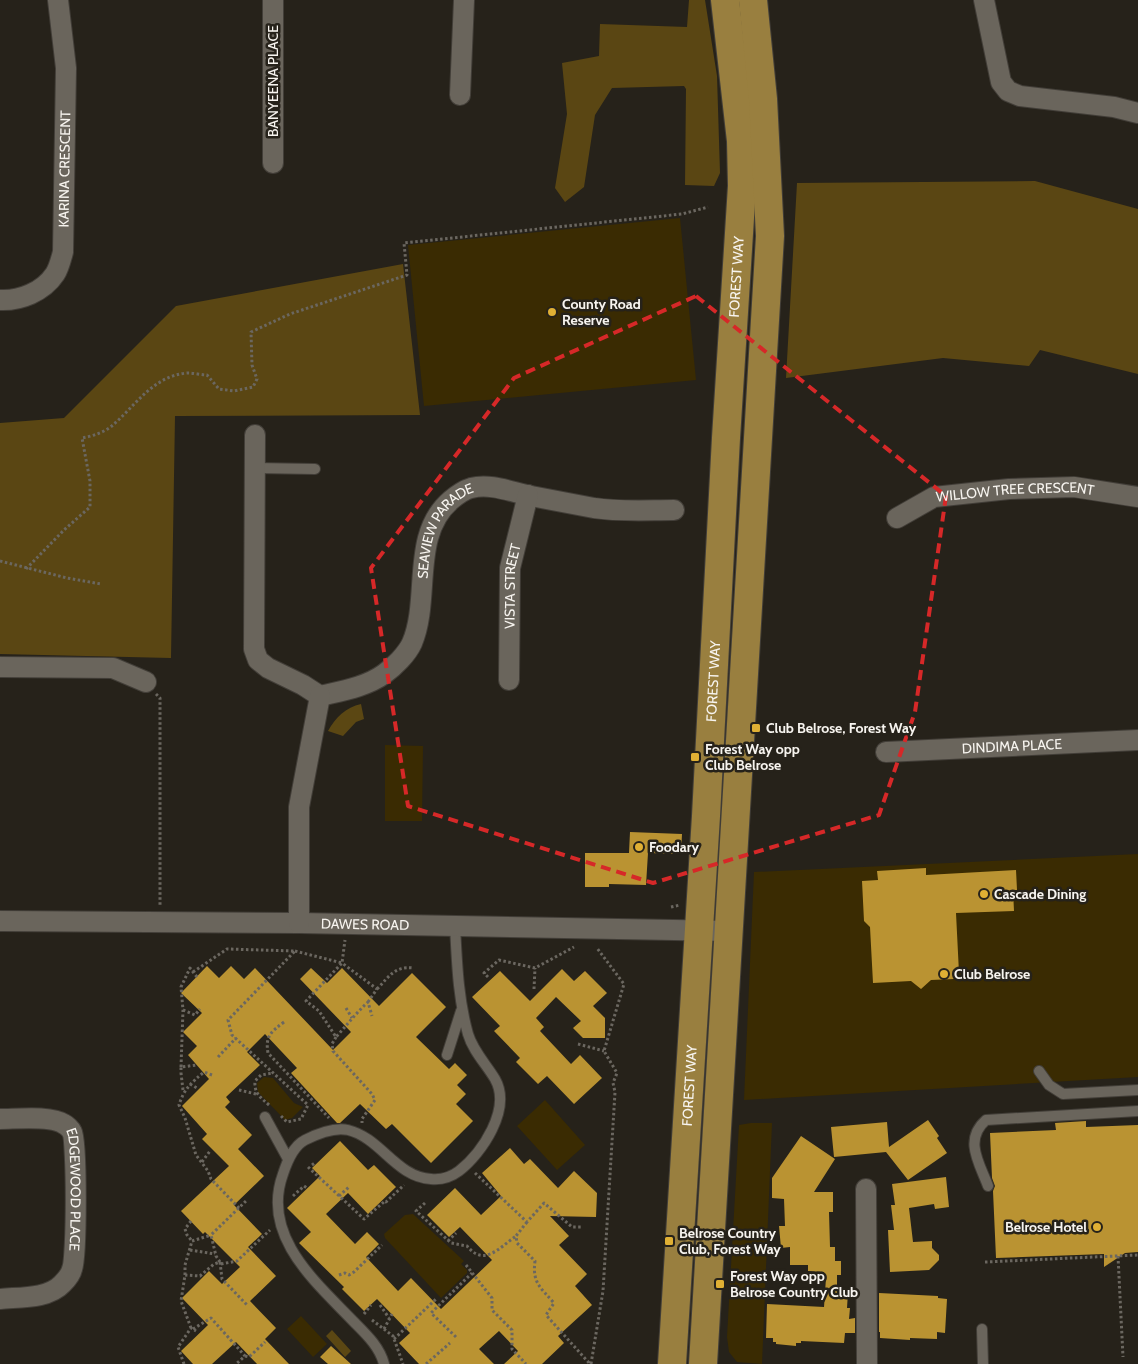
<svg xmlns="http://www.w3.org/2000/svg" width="1138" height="1364" viewBox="0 0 1138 1364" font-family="Cabin,sans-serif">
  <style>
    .green { fill: #3a2b02 }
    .forest { fill: #5a4613 }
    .water { fill: #5b4713 }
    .building { fill: #ba9332 }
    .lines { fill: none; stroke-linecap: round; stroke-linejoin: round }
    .service-casing { stroke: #423e38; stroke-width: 12 }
    .minor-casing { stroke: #423e38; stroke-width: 22 }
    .primary-casing { stroke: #423e38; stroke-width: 30 }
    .path { stroke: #6b6760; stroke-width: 3; stroke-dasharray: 2.5 2.5; stroke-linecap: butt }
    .service { stroke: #6a655c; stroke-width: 10 }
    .minor { stroke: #6a655c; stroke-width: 20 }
    .primary { stroke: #997f3f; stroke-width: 28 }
    .marked { fill: none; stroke: #d62828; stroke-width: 4; stroke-dasharray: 10 6; stroke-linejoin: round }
    .poi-dot { fill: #e0b034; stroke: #26221a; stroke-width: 2 }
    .labels { text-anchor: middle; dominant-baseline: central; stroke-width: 5; stroke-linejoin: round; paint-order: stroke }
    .street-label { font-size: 14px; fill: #f7f4ef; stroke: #26221a }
    .poi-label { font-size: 14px; font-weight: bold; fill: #f7f4ef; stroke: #26221a; text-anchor: start }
  </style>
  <rect width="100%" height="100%" fill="#26221a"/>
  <path class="green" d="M680,218l16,162 -272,26 -16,-161z
    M385,745l38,1 -1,75h-37z
    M1138,854v223l-394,23 10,-228z
    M264,1077l9,1 21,25 9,4 -11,11 -7,2 -27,-28 -1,-9z
    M545,1100l40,45 -28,25 -40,-44z
    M751,1123h21l-10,241 -25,-2 -8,-10 -2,-15 12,-212z
    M413,1214l51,47 -3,3 6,6v3l-26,25 -56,-60 -1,-4 21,-19z
    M301,1316l26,28 -14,13 -26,-28z"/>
  <path class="forest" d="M689,0h16l12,76 3,97 -6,13 -29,-1 1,-96 -2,-3 -72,2 -17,27 -11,72 -19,15 -10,-14 12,-74 -5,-51 37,-7 1,-32 87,3z
    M1035,181l103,28v165l-98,-24 -11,16 -86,-8 -157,20 11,-195z
    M403,264l17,151 -245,1 -4,242 -171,-4v-231l64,-5 112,-112z"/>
  <path class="water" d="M361,704l3,15 -8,3 -13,14 -15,-5c7,-13 18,-24 33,-27z
    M332,1330l19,21 -6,6 -19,-21z"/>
  <path class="building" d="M630,832l52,2 -1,20 -33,-1 -2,32 -37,-1v3h-24v-34h44z
    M926,868v7l90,-5 1,20h-4l1,21 -58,2 3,60 -5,6 -23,1 -10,9 -10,-8 -38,2 -3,-56 -6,-6 -2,-40 16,-1 -1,-9z
    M207,966l12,12 12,-12 13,13 11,-11 78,82 18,-18 -51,-53 11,-11 16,15 15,-15 37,38 33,-33 34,34 -30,30 33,32 6,-6 12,12 -10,10 9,9 -10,10 17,17 -42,42 -39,-39 -6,5 -26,-25 -20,19h-3l-46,-50 6,-5 -32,-34 -18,18 13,13 -34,32 4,5 -5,5 27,28 -14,14 26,27 -30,29 28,29 -14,13 28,29 -26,25 26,27 -11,11 24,25h-32l-21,-22 -24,22h-19l-12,-13 27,-26 -26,-27 27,-27 13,13 18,-17 -35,-35 -2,2 -22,-23 48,-45 -27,-27 5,-5 -25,-28 27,-27 -21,-24 9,-9 -14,-14 19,-19 -21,-20z
    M562,969l12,12 11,-10 22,22 -14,13 12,12v20h-22l-10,-10 8,-7 -25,-24 -20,21 8,9 -4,4 31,33 9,-9 22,23 -28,26 -27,-28 -9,8 -22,-22 4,-4 -26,-27 6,-5 -28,-29 28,-26 30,30z
    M928,1120l11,16 -2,2 10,15 -39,27 -22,-28 -52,5 -3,-30 56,-5 2,25z
    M1086,1121v6l52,-2v127l-13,1 -21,14v-13l-108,4 -3,-67 2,-5 -3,-8 -2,-45 66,-3 -1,-7z
    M801,1136l34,23 -21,33h19v20h-4l1,35h5v14h6v14h-4v16l11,1 -1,16h3l-1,11 6,-1v15h-10l-1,10 -43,-2v2h-5v3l-20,-2v-2h-3v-4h-7l1,-34 57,3 2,-29h-2v-6l-16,-1v-6h-18v-18l-9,1 -2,-22h6l-1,-27 -12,-1v-20z
    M340,1141l28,29 6,-5 22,22 -28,27 -20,-21 -22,21 29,30 12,-12 12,12 -13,13 32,34 13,-13 30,31 51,-49 -32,-33 -11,10 -22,-22 28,-27 26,27 20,-19 -19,-23 28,-25 14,16 6,-5 28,29 16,-17 23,22 -1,24 -46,-1 19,20 -10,9 28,29 -12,12 17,19 -34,31 6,7 -22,21h-38l14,-13 -19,-20 -20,18 15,15h-75l-20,-21 11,-10 -33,-34 -13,12 -22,-22 2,-2 -45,-44 12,-11 -24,-24 33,-32 -8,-8z
    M946,1177l3,30 -14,2 -1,-5 -25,4 4,34 19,-1v7l7,7v5l-10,10 -39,2 -2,-42h6l-3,-25h4l-3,-21z
    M879,1293l59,3v2l9,1 -2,34 -8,-1v7l-27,-1v2l-30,-2v-6h-1z
    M331,1346l20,18h-23l-8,-7z"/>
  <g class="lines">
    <defs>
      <path id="service" d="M255,468l60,1
        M447,1055l14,-44
        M1039,1071l10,14 14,9 75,-4
        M265,1117l23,42
        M988,1186c-8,-22 -25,-46 -2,-66l152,-9
        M982,1329l1,35
        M384,1364c-4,-16 -16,-28 -28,-40 -38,-40 -96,-87 -73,-150 4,-12 10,-28 22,-34 12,-6 30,-13 43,-10 33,8 48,47 83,49 10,1 20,-2 28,-8 23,-18 53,-62 36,-92 -9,-15 -22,-28 -27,-45 -10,-36 -11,-71 -13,-108"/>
      <g id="minor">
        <path d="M273,0v163"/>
        <path d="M984,0l17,82 7,9 12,5 94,11 24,6"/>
        <path d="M460,95l4,-95"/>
        <path id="s1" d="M0,300c20,1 43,-8 55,-26 4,-6 6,-15 8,-22l3,-184 -8,-68"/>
        <path id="s2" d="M255,435l-1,214 4,11 10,8 35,17 17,11c21,-5 46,-9 64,-22 10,-7 23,-20 28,-31 19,-45 -2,-108 39,-143 6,-5 13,-10 20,-12 20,-5 40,4 60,8 21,4 42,8 63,12 26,4 54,2 80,2"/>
        <path id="s3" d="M897,518l37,-21 75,-8 65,-2 64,10"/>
        <path d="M0,667l113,1 33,14"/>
        <path id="s4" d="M509,680l1,-112 18,-73"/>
        <path id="s5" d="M886,752l252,-12"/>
        <path id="s6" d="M0,921l299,2 430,8"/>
        <path d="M299,923v-116l21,-111"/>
        <path id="s7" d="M0,1119c16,0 51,-4 64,5 2,1 7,5 8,8 5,9 5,125 0,137 -1,5 -7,12 -10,15 -14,15 -43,13 -62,15"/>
        <path d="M866,1189l1,175"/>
      </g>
      <g id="primary">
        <path id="s8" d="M672,1364l34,-548 20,-378 16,-252 -1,-45 -16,-141"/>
        <path d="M703,1364l67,-1128 -7,-137 -10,-99"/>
      </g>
    </defs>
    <use href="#service" class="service-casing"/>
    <use href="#minor" class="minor-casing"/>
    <use href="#primary" class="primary-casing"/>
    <path class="path" d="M0,561l67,17 34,6
      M26,569l38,-39 26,-23v-26l-8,-43c11,-2 23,-6 31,-13 23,-20 41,-50 75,-52 6,0 13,2 19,2l12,14 15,2 19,-4 4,-8 -5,-14 -1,-33 39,-18 117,-39 -3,-32 278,-29 26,-7
      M156,694l4,4v208
      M671,907l9,-2
      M295,951l47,12 3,-23
      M193,972l34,-23 68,2 -67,69 4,15 76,70 -7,14 -14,3 -6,-6
      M488,977l-4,-4 15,-13 36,8 39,-21
      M377,989c12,-12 17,-23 36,-21
      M534,989l1,-21
      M368,1002l9,-13 -35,-26 -36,38 13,10 17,26c11,-12 20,-24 32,-35l4,14
      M346,1008l6,10
      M183,1010l12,5 5,-6
      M284,1022c-13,10 -19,14 -16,31l61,65
      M336,1037l-4,7 1,7 39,43 3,6 -13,19v4
      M578,1044l26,7
      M218,1057l18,-19
      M181,1067l2,-57 -2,-23 9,-19 7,9
      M212,1075l-8,-3c-13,11 -20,17 -25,33l6,13 11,37 12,16 3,8 28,29
      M190,1084l7,4
      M183,1090l-2,-17v-6l16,-2
      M239,1090l17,4
      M269,1105c-9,-8 -15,-12 -14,-24l6,-6 12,-2
      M202,1162l8,-11
      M312,1165l4,-3
      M308,1167l56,52 21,-18 1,1 18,-17
      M475,1173l52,49 17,-19 28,24h11
      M293,1196l11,-10 3,2
      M339,1196l11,-10
      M425,1203l-9,8 35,32 16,3c17,21 32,2 49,-10
      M191,1221l-6,8 2,6 5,6
      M527,1222l-11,14 1,7 18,18c-3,22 6,27 19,42l-8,12 44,49
      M448,1241l8,-8
      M190,1250l25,4
      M1118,1256l5,101
      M220,1262l-4,-6 -5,-21 36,-35
      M985,1262l153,-7
      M221,1264l16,-3 33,-31
      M466,1265l26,33v12l20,20v19l14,15
      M185,1275v-10l7,-24 19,-6
      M339,1275l6,-2 4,2 5,-3 28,-27
      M380,1305l9,13
      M364,1314l7,-9
      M372,1320l21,16 10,28
      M191,1328l-10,-27 4,-26 15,1 14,-12 6,-2 2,17 25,26
      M193,1329l18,-11 34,38 -9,8
      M384,1329l8,-15
      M456,1337l-25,-24 41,-40
      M394,1339l42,-40
      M245,1356l4,1 16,-15
      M184,1364l-6,-17 13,-19 5,3
      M426,1364l24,-21
      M591,1364l12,-73 12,-199 -2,-9 4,-10 -13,-22 20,-67 -27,-36"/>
    <use href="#service" class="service"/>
    <use href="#minor" class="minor"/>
    <use href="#primary" class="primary"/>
  </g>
  <path class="marked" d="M696,296l250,200 -31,216 -36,103 -226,68 -245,-77 -37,-238 143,-190z"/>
  <g class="poi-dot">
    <circle cx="552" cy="312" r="5"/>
    <rect x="751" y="723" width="10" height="10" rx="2.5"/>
    <rect x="690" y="752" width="10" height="10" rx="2.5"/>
    <circle cx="639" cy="847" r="5"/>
    <circle cx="984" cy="894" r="5"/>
    <circle cx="944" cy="974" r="5"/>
    <circle cx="1097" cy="1227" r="5"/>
    <rect x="664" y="1236" width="10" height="10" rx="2.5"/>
    <rect x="715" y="1279" width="10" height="10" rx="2.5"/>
  </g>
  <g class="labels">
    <g class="street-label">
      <text transform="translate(273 81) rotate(-90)">BANYEENA PLACE</text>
      <text stroke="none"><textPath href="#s1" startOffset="170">KARINA CRESCENT</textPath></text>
      <text stroke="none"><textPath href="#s8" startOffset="1089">FOREST WAY</textPath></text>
      <text stroke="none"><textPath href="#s3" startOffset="124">WILLOW TREE CRESCENT</textPath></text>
      <text stroke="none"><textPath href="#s2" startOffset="529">SEAVIEW PARADE</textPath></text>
      <text stroke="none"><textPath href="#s4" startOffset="94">VISTA STREET</textPath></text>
      <text stroke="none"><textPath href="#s8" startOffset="684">FOREST WAY</textPath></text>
      <text stroke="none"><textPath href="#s5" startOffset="126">DINDIMA PLACE</textPath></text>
      <text stroke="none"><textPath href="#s6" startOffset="365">DAWES ROAD</textPath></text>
      <text stroke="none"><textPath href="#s8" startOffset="279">FOREST WAY</textPath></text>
      <text stroke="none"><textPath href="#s7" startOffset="134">EDGEWOOD PLACE</textPath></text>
    </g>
    <g class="poi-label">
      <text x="562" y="304">County Road<tspan x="562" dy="16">Reserve</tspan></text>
      <text x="766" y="728">Club Belrose, Forest Way</text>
      <text x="705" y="749">Forest Way opp<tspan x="705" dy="16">Club Belrose</tspan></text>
      <text x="649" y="847">Foodary</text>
      <text x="994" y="894">Cascade Dining</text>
      <text x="954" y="974">Club Belrose</text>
      <text x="1087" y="1227" text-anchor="end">Belrose Hotel</text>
      <text x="679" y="1233">Belrose Country<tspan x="679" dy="16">Club, Forest Way</tspan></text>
      <text x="730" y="1276">Forest Way opp<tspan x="730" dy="16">Belrose Country Club</tspan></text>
    </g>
  </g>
</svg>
